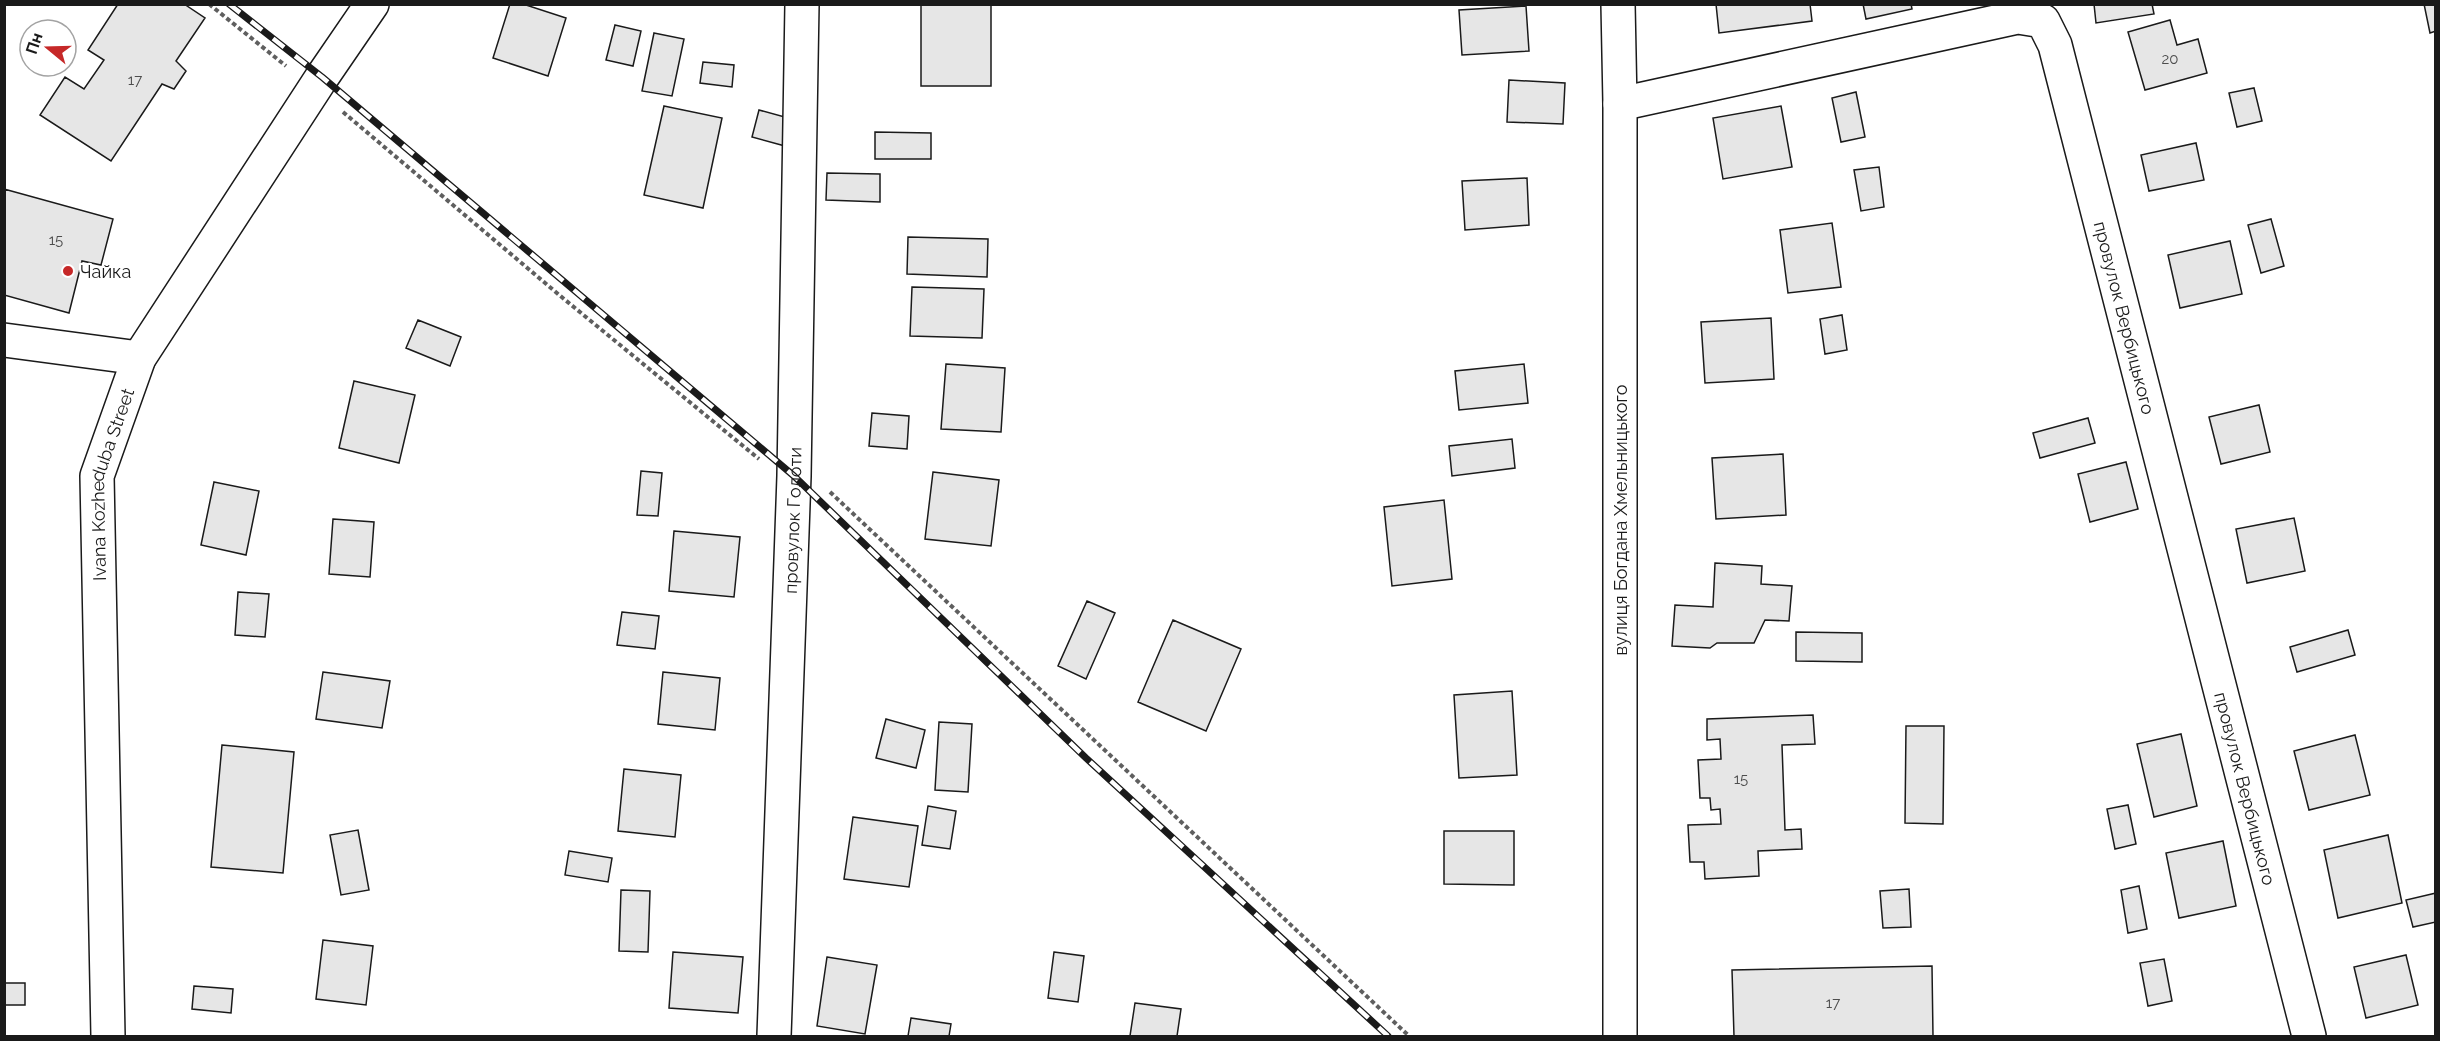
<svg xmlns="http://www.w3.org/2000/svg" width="2440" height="1041" viewBox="0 0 2440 1041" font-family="Raleway,sans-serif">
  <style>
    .building { fill: #e6e6e6; stroke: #1a1a1a; stroke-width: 1.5 }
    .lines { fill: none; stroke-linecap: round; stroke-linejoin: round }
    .street-casing { stroke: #1a1a1a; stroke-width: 36 }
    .secondary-casing { stroke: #1a1a1a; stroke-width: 36 }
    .path { stroke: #5f5f5f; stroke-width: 4; stroke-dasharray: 4.5 3; stroke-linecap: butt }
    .street { stroke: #fff; stroke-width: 33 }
    .secondary { stroke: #fff; stroke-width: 33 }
    .rail-casing { stroke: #1a1a1a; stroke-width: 7 }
    .rail { stroke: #fff; stroke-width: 4.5; stroke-dasharray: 14; stroke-linecap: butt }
    .poi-dot { fill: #c62828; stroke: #fff; stroke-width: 2 }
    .labels { text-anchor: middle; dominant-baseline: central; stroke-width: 4.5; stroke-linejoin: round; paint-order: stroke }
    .number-label { font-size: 15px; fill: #4d4d4d }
    .poi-label { font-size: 18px; fill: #1a1a1a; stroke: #fff; text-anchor: start }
    .street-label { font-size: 18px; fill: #1a1a1a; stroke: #fff }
  </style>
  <rect width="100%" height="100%" fill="#fff"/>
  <path class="building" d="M118,4h66l21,14 -29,43 10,10 -12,18 -12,-5 -51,77 -71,-46 25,-38 19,12 20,-29 -16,-10z
    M510,4h13l43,14 -18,58 -55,-18z
    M921,4h70v82h-70z
    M1716,4h94l2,17 -93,12z
    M1863,4h48l1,5 -46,10z
    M2094,4h58l2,10 -58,9z
    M2424,4h12v27l-6,2z
    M1526,6l3,45 -67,4 -3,-45z
    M2170,20l7,25 21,-6 9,34 -62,17 -17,-58z
    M615,25l26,6 -8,35 -27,-6z
    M654,33l30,6 -12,57 -30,-5z
    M703,62l31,3 -2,22 -32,-4z
    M1509,80l56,3 -2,41 -56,-2z
    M2254,88l8,33 -25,6 -8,-34z
    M1856,92l9,45 -24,5 -9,-44z
    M664,106l58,12 -19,90 -59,-13z
    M1781,106l11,61 -69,12 -10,-61z
    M759,110l33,9 -7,27 -33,-9z
    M875,132l56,1v26h-56z
    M2196,143l8,37 -55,11 -8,-36z
    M1879,167l5,40 -23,4 -7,-41z
    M827,173l53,1v28l-54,-2z
    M1527,178l2,47 -64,5 -3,-49z
    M4,189l109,30 -12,46 -19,-4 -13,52 -65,-18z
    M2271,219l13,47 -23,7 -13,-48z
    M1832,223l9,64 -53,6 -8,-63z
    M908,237l80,2 -1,38 -80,-3z
    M2230,241l12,53 -62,14 -12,-53z
    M912,287l72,2 -2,49 -72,-2z
    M1842,315l5,35 -22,4 -5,-35z
    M1771,318l3,61 -69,4 -4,-61z
    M418,320l43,17 -11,29 -44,-18z
    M946,364l59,4 -4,64 -60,-3z
    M1524,364l4,39 -69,7 -4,-39z
    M354,381l61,14 -16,68 -60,-15z
    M2259,405l11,47 -49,12 -12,-47z
    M872,413l37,3 -2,33 -38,-3z
    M2088,418l7,25 -55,15 -7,-25z
    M1512,439l3,29 -63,8 -3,-30z
    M1783,454l3,61 -70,4 -4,-61z
    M2126,462l12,47 -48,13 -12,-48z
    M641,471l21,2 -4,43 -21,-1z
    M933,472l66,8 -8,66 -66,-7z
    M214,482l45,9 -13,64 -45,-10z
    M1444,500l8,79 -60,7 -8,-79z
    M2294,518l11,53 -58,12 -11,-54z
    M333,519l41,3 -4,55 -41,-3z
    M674,531l66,6 -6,60 -65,-6z
    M1715,563l47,3 -1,18 31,2 -3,35 -24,-1 -11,23h-37l-7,5 -38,-2 3,-41 38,2z
    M238,592l31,2 -4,43 -30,-2z
    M1087,601l28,12 -29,66 -28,-13z
    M622,612l37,4 -4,33 -38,-4z
    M1173,620l68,29 -35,82 -68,-29z
    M2348,630l7,25 -58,17 -7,-25z
    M1796,632l66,1v29l-66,-1z
    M323,672l67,9 -8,47 -66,-9z
    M663,672l57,6 -5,52 -57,-6z
    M1512,691l5,84 -58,3 -5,-83z
    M1813,715l2,29 -33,1 3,85 16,-1 1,20 -44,2 1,25 -54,3 -1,-17h-14l-2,-37 33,-1 -1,-15 -9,1 -1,-12h-10l-2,-38 23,-1 -1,-20 -13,1v-21z
    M886,719l39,11 -9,38 -40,-10z
    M939,722l33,2 -4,68 -33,-2z
    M1906,726h38l-1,98 -38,-1z
    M2181,734l16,72 -43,11 -17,-73z
    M2355,735l15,60 -61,15 -15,-59z
    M222,745l72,7 -11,121 -72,-6z
    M624,769l57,6 -6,62 -57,-6z
    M2128,805l8,39 -21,5 -8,-40z
    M928,806l28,5 -6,38 -28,-4z
    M853,817l65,9 -9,61 -65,-8z
    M358,830l11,60 -28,5 -11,-60z
    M1444,831h70v54l-70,-1z
    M2388,835l14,68 -64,15 -14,-68z
    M2223,841l13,65 -57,12 -13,-65z
    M569,851l43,7 -4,24 -43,-7z
    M2139,886l8,43 -19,4 -7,-43z
    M1909,889l2,38 -28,1 -3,-37z
    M621,890l29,1 -2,61 -29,-1z
    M2436,893v29l-23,5 -7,-27z
    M323,940l50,6 -7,59 -50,-6z
    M673,952l70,5 -5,56 -69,-5z
    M1054,952l30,4 -6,46 -30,-4z
    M2406,955l12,50 -52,13 -12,-51z
    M827,957l50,8 -12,69 -48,-8z
    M2164,959l8,42 -24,5 -8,-43z
    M1932,966l1,70h-199l-2,-66z
    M4,983h21v22h-21z
    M194,986l39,3 -2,24 -39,-4z
    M1135,1003l46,6 -4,27h-47z
    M911,1018l40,6 -2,12h-41z"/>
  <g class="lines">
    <defs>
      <g id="street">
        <path d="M1618,4l2,100v932"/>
        <path id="s1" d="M1620,104l398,-87 25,4 12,24 254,991"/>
        <path d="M4,340l135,18"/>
        <path id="s2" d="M774,1036l20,-560 8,-472"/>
      </g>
      <g id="secondary">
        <path id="s3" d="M108,1036l-11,-560 42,-118 183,-281 50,-73"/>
      </g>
    </defs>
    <use href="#street" class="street-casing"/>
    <use href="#secondary" class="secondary-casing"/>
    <path class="path" d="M209,4l77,62
      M343,112l221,187 195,160
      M830,492l579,544"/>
    <use href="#street" class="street"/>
    <use href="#secondary" class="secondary"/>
    <defs>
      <path id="rail" d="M229,4l93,73 472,399 292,282 302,278"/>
    </defs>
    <use href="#rail" class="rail-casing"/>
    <use href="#rail" class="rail"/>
  </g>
  <circle class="poi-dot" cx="68" cy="271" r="6"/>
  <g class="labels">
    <g class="number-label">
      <text x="2170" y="59">20</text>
      <text x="135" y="80">17</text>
      <text x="56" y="240">15</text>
      <text x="1741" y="779">15</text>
      <text x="1833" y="1003">17</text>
    </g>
    <g class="poi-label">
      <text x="80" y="271">Чайка</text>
    </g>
    <g class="street-label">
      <text stroke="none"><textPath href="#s1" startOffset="741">провулок Вербицького</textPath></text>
      <text stroke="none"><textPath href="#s3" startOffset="554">Ivana Kozheduba Street</textPath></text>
      <text transform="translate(1620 520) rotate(-90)">вулиця Богдана Хмельницького</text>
      <text stroke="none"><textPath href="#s2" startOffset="516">провулок Голоти</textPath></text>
      <text stroke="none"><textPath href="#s1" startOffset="1227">провулок Вербицького</textPath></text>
    </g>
  </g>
  <rect width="2440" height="1041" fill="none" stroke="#1a1a1a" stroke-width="12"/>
  <g transform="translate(48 48) rotate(289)"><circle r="28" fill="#ffffff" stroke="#a3a3a3" stroke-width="1.5"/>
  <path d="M0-4.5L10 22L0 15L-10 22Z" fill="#c62828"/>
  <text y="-9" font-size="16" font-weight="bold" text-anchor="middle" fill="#1a1a1a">Пн</text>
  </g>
</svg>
